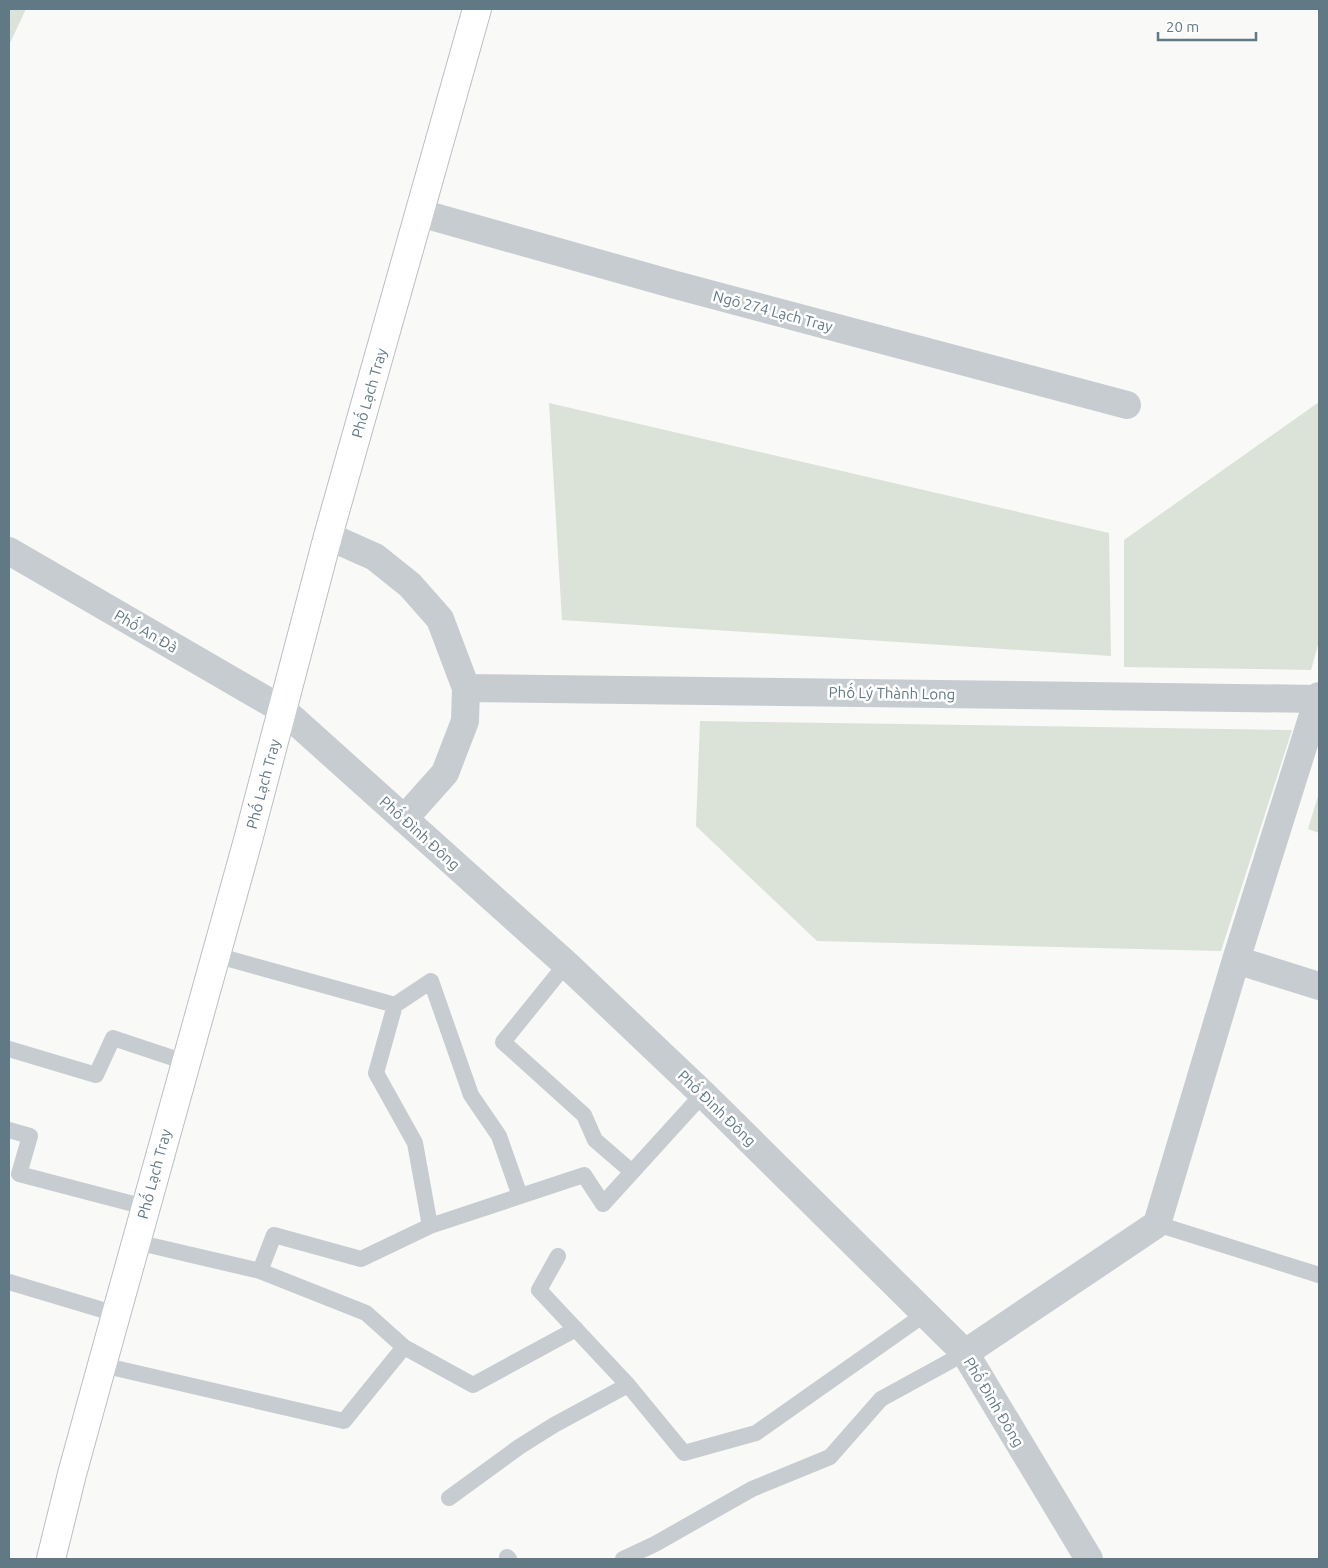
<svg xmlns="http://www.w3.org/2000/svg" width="1328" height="1568" viewBox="0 0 1328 1568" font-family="Ubuntu,sans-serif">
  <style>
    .green { fill: #dbe2d7 }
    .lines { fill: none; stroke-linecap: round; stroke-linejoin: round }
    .secondary-casing { stroke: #b8c0c4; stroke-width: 30 }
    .service { stroke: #c6cccf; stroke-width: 16 }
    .minor { stroke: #c6cccf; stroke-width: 28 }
    .tertiary { stroke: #c6cccf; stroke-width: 28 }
    .secondary { stroke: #fff; stroke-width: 28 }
    .labels { text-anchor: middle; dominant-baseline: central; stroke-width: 5; stroke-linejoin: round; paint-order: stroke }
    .street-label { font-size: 15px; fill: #617885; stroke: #fff }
  </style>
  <rect width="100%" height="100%" fill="#f9f9f7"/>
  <path class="green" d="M9,9h17l-17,36z
    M1319,402v239l-8,29 -187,-3v-127z
    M549,403l560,130 2,123 -549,-36z
    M700,721l592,9 -71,221 -404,-10 -121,-115z
    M1319,793v40l-11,-4z"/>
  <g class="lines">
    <defs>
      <path id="secondary" d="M51,1559l21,-85 30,-109 146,-525 80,-304 149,-527"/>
    </defs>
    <use href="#secondary" class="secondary-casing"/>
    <path class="service" d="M215,955l180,50 -19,68 39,70 15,83
      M566,964l-63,78 81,73 11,25 37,32
      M395,1005l36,-24 40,114 28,41 21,60
      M9,1049l87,26 17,-37 72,24
      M9,1130l21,6 -11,38 126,33
      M1157,1224l162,51
      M136,1242l124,29 14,-36 87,24 69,-33 154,-51 19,29 100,-110
      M558,1256l-19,34 89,95 56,68 72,-20 169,-119
      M260,1271l106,42 38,34 69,38 103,-56
      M9,1282l107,32
      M102,1365l242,56 60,-74
      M449,1498l70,-51 35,-22 74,-40
      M507,1557l2,2
      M623,1559l32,-15 97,-55 78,-32 51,-58 84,-46"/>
    <path class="minor" d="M420,213l252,71 455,121
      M1236,960l83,26
      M965,1353l192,-129 79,-264 83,-264"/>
    <path class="tertiary" d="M328,536l47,21 35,28 30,34 26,69 -1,33 -20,52 -41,46
      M9,551l274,159 283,254 137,130 262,259 124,206
      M466,688l853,11"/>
    <use href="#secondary" class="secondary"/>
  </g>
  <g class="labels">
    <g class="street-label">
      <text transform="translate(773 311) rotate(15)">Ngõ 274 Lạch Tray</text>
      <text transform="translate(369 393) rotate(-74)">Phố Lạch Tray</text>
      <text transform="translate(146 631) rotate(30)">Phố An Đà</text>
      <text transform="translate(892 693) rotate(1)">Phố Lý Thành Long</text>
      <text transform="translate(263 784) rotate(-75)">Phố Lạch Tray</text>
      <text transform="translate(420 833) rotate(42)">Phố Đình Đông</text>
      <text transform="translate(717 1108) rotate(44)">Phố Đình Đông</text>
      <text transform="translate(154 1174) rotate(-75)">Phố Lạch Tray</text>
      <text transform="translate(994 1402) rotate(59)">Phố Đình Đông</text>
    </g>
  </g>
  <rect width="1328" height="1568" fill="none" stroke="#617885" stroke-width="20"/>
  <path d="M1158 32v8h98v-8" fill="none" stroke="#617885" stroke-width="2.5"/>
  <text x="1166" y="32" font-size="15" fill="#617885" stroke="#ffffff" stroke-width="4" paint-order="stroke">20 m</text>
</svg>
